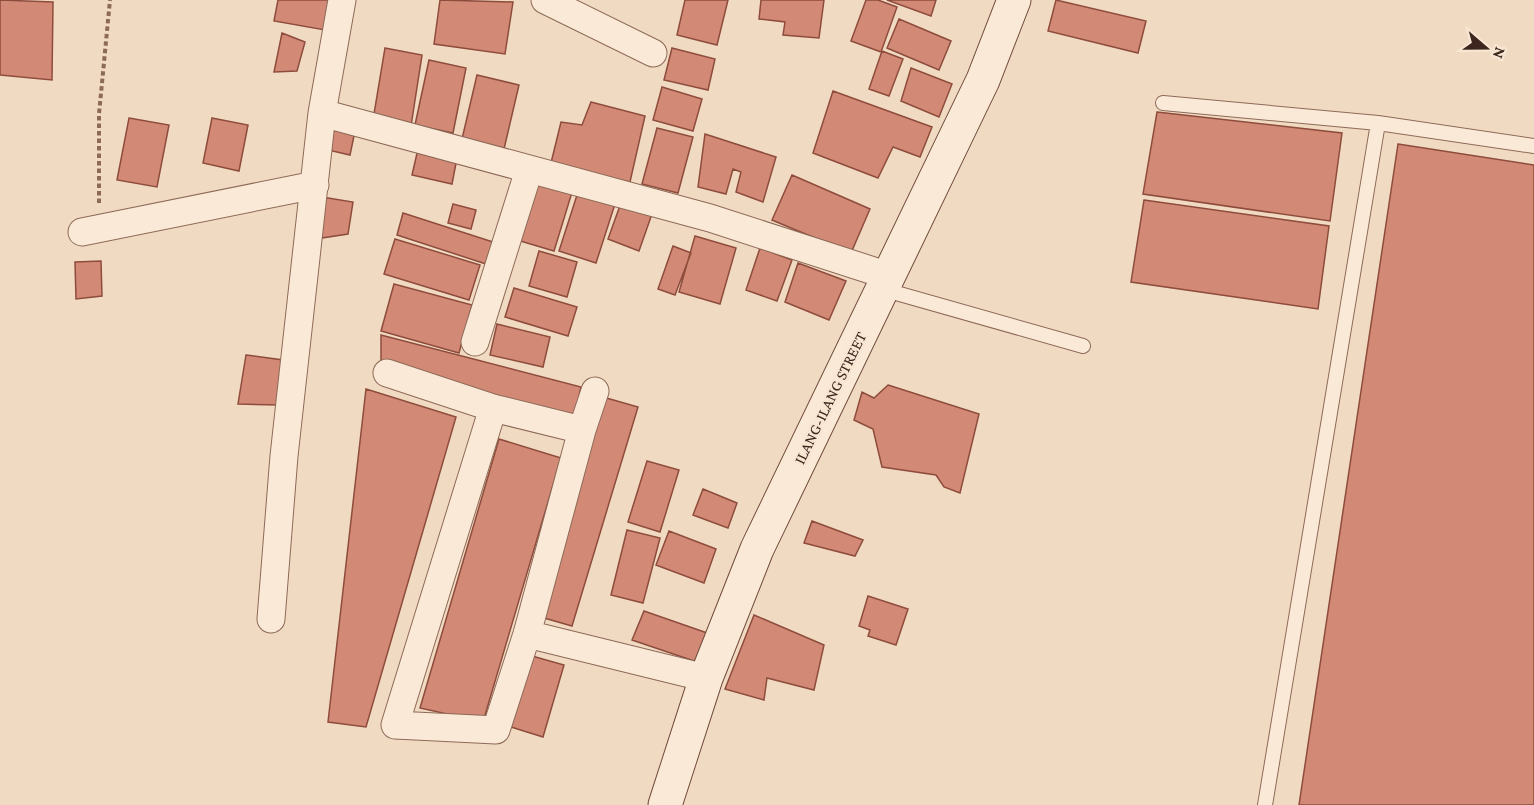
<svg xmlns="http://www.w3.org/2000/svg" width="1534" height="805" viewBox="0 0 1534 805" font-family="'Crimson Pro',serif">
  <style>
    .building { fill: #d28a76; stroke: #8e4c3c; stroke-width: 1.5 }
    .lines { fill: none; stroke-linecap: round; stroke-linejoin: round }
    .lane-casing { stroke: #8d6a58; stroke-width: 16 }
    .street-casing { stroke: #8d6a58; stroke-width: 29 }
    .secondary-casing { stroke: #6f4b3b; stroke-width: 35 }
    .path { stroke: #8d6a58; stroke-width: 4; stroke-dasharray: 4.5 3; stroke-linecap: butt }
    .lane { stroke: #fbe9d7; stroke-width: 14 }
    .street { stroke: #fbe9d7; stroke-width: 27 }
    .secondary { stroke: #fbe9d7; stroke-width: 33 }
    .labels { text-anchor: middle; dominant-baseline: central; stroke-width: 5; stroke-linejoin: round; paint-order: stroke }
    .street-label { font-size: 16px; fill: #3c261d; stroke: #f8e6d3 }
  </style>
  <rect width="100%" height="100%" fill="#f1dac2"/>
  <path class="building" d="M0,0l53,2 -1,78 -52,-5z
    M278,0h52l-5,30 -51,-9z
    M440,0l73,2 -8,52 -71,-10z
    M685,0h43l-11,45 -40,-10z
    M761,0h63l-5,38 -36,-3 2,-13 -26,-3z
    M866,0h12l19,7 -16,45 -30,-11z
    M887,0h49l-5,16z
    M1056,0l90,21 -8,32 -90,-22z
    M899,19l52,22 -12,29 -52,-22z
    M282,33l23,9 -8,29 -23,1z
    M385,48l37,7 -11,71 -38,-6z
    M672,48l43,11 -7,31 -44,-10z
    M882,51l21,8 -14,37 -20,-7z
    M429,60l37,8 -13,65 -38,-8z
    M911,68l41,16 -13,33 -38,-16z
    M477,75l42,10 -15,64 -42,-10z
    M662,87l40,12 -9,32 -40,-11z
    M833,91l99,36 -12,30 -27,-10 -15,31 -65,-25z
    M591,102l54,14 -15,66 -80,-15 11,-45 21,3z
    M1157,112l185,21 -12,88 -187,-27z
    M129,118l40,7 -12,62 -40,-7z
    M212,118l36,7 -9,46 -36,-8z
    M333,126l22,5 -5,24 -22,-5z
    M657,128l36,9 -15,56 -36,-9z
    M705,134l71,23 -13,45 -27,-10 5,-20 -8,-3 -7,25 -28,-7z
    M1398,144l136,21v640h-235z
    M418,149l39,9 -5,26 -40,-9z
    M792,175l78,34 -19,44 -79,-33z
    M535,178l38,11 -19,62 -37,-11z
    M578,192l37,12 -19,59 -37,-12z
    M322,197l31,5 -5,32 -33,5z
    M622,200l31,11 -14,40 -31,-12z
    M1144,200l185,26 -11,83 -187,-27z
    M453,204l23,6 -5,19 -23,-6z
    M403,213l90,29 -7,22 -89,-29z
    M695,236l41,12 -16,56 -41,-12z
    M395,239l85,26 -11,35 -85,-26z
    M673,246l18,7 -16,42 -17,-6z
    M760,248l32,12 -15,41 -31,-11z
    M539,251l38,11 -10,35 -38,-11z
    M101,261l1,35 -26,3 -1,-37z
    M798,263l48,18 -17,39 -44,-18z
    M394,284l78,21 -13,48 -78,-22z
    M514,288l63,19 -9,29 -63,-19z
    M497,324l53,13 -7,30 -53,-12z
    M381,335l200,52 -7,34 -193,-53z
    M246,355l37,5 -3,45 -42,-1z
    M888,385l91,29 -19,79 -16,-6 -8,-12 -54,-8 -9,-38 -19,-9 8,-28 12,6z
    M366,389l90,28 -90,310 -38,-5z
    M603,397l35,10 -66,219 -35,-10z
    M499,439l62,19 -78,264 -63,-14z
    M647,461l32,9 -19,62 -32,-10z
    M703,489l34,14 -9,25 -35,-13z
    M812,521l51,19 -8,16 -51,-13z
    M627,530l33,8 -17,65 -32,-8z
    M669,531l47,18 -12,34 -48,-18z
    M868,596l40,13 -12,36 -28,-9 2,-6 -11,-4z
    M644,611l69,24 -10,29 -71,-24z
    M754,615l70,30 -10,45 -47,-12 -3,22 -39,-11z
    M532,656l32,9 -21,72 -32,-10z"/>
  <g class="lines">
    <defs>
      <path id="lane" d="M1163,103l215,20 156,23
        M882,289l201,57
        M1265,805l113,-682"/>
      <path id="street" d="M545,0l108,53
        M322,113l388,105 179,58
        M82,232l233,-47
        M475,342l54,-172
        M387,373l106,35 89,22
        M493,408l-98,317 101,5 31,-96 55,-204 13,-39
        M271,619l13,-163 38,-343 20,-113
        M527,634l179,44"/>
      <path id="secondary" d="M665,805l41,-127 51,-129 226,-469 31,-80"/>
    </defs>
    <use href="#lane" class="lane-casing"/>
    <use href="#street" class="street-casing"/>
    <use href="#secondary" class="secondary-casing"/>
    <path class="path" d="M99,203v-89l11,-114"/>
    <use href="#lane" class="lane"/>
    <use href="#street" class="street"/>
    <use href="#secondary" class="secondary"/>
  </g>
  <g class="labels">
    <g class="street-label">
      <text transform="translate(830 398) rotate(-64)">ILANG-ILANG STREET</text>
    </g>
  </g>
  <g transform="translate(1486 48) rotate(110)" stroke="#f8e6d3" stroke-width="4.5" paint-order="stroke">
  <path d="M0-4.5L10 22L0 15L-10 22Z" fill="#3c261d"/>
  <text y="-9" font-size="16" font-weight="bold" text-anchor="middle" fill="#3c261d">N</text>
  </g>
</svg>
